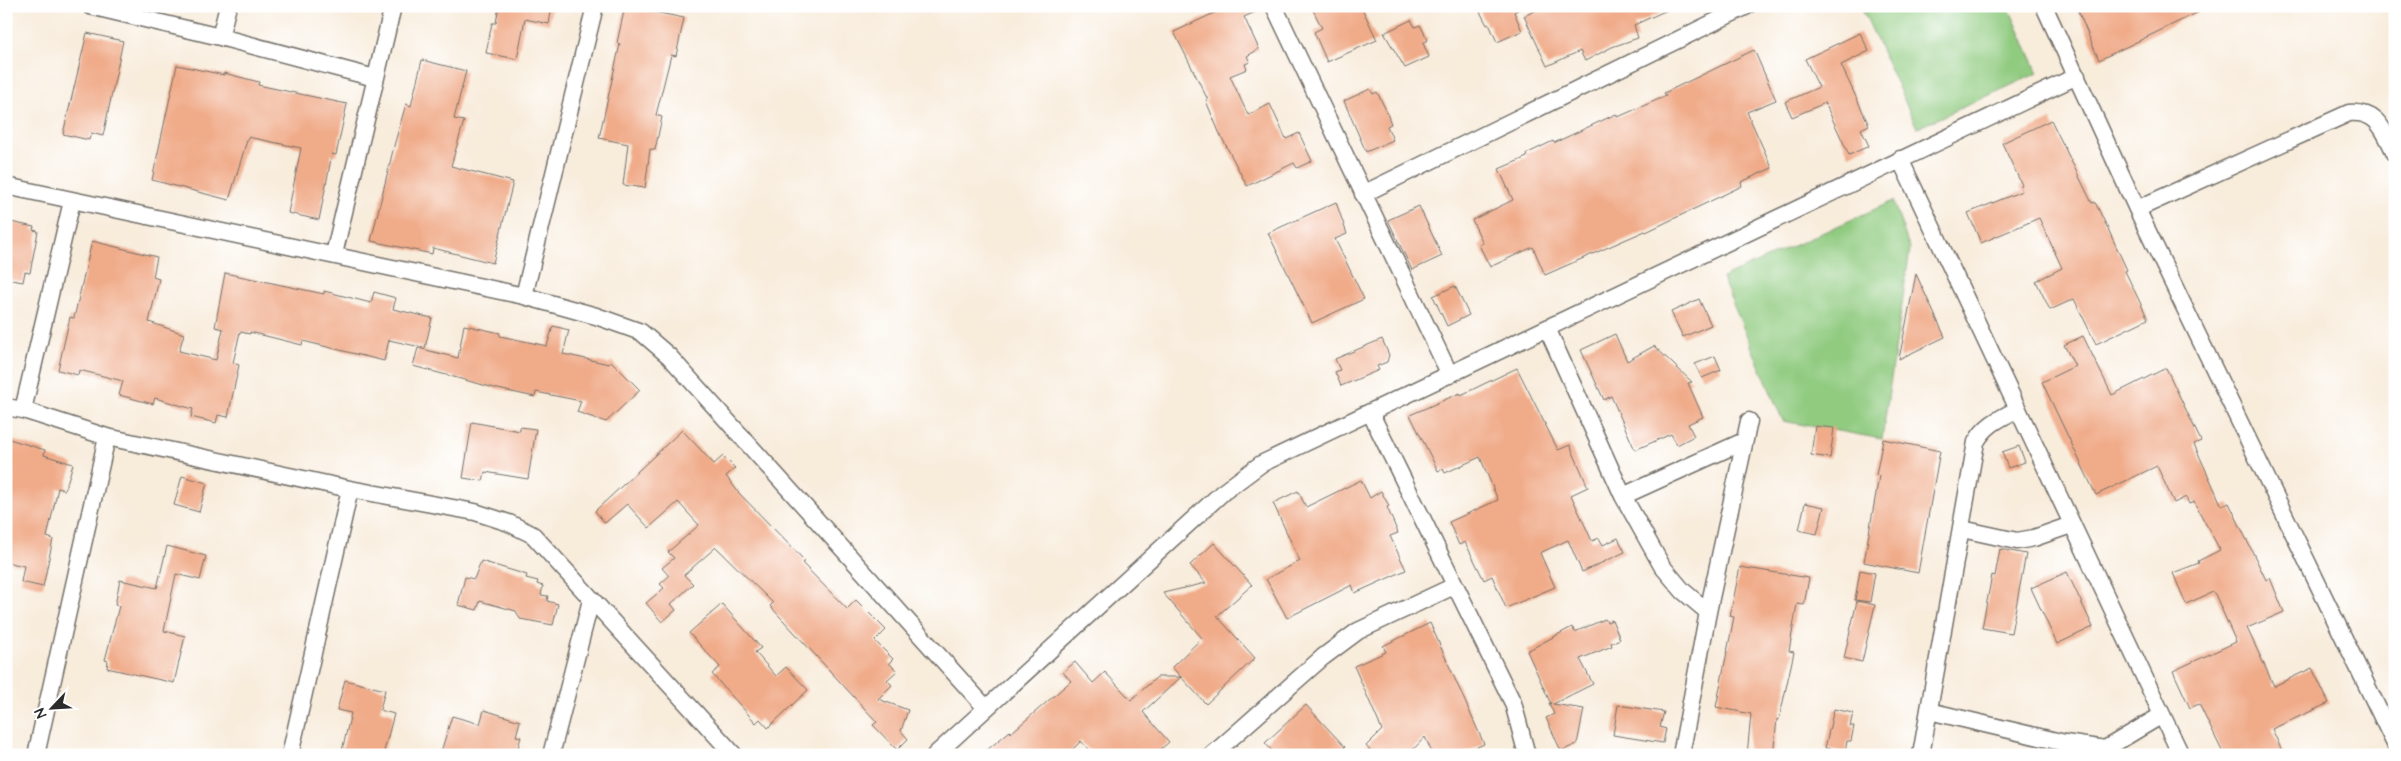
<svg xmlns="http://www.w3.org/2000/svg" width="2401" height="761" viewBox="0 0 2401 761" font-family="'Architects Daughter',sans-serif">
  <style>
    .green { fill: #90cb80; stroke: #5e7b56 }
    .building { fill: #f0ab89 }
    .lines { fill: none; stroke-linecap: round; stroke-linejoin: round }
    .street-casing { stroke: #736f69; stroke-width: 19 }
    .street { stroke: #fff; stroke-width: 16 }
  </style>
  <rect width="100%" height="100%" fill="#fff"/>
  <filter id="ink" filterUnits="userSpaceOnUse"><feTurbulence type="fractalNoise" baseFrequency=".02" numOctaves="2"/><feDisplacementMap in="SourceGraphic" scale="10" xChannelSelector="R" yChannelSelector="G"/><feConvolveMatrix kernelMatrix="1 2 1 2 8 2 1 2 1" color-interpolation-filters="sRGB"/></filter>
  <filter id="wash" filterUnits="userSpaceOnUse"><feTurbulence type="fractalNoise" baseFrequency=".0096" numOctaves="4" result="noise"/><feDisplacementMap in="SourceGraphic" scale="20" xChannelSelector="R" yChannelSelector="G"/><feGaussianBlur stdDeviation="1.12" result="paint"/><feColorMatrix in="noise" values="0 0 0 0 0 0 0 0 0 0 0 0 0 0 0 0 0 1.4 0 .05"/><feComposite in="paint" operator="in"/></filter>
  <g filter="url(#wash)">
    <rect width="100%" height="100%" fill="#f8ecdb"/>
    <path class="green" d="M1861,6h147l30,67 -121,55z
      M1893,201l17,48 -28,190 -99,-18 -61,-143z"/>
    <g id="blocks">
      <path class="building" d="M499,6h53l-3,18 -24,-5 -8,40 -31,-6 6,-30h4z
        M625,6l59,12 -8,38 -5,-1 -15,60 6,2 -7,33 -5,-1 -5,39 -22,-3 5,-41 -29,-6 21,-94 -3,-1z
        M1229,6l35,2 -20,9 15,32 -12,7 3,6 -5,2 2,5 -17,7 18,39 22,-11 16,35 13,-6 13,28 -15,7 -3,-5 -47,23 -28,-54 -13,-31 2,-1 -34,-68z
        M1321,6h40l16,34 -50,22 -13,-30 8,-4 -9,-18z
        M1477,6h47l-10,6 8,19 -25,11 -8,-18 -2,1z
        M1545,6h131l-42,19 4,13 -26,9 -27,14 -5,-10 -33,15 -23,-50z
        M2076,6h135l-112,54z
        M1411,20l4,7 5,-2 8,15 -5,3 6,14 -24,11 -21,-35z
        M87,33l36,8 -20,95 -12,-3 -2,7 -26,-6z
        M1860,33l9,18 -28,14 28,60 -8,4 8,17 -20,9 -24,-52 -33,14 -7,-15 34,-15 -14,-28z
        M1754,50l22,50 -29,12 25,56 -31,14 1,4 -96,46 -1,-1 -100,44 -12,-28 -43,20 -11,-22 4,-2 -11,-23 41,-20 -14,-31 28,-12 -1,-3 27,-13 1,2 62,-29 2,3 48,-21 -2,-3z
        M422,60l44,11 -12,48 10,2 -13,45 62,16 -20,81 -60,-15 -1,6 -61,-13 24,-99 11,-38 5,2z
        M177,65l47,10v-2l35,9 -1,3 89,19 -11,51 -4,-1 -13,66 -31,-7 13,-65 -53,-11 -19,63 -77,-20z
        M1370,89l3,5 4,-2 8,16 6,16 -4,2 6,14 -27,12 -22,-51z
        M2051,120l41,83 3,-1 14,29 18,39 -2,1 23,48 -52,25 -22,-45 -24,11 -14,-29 26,-13 -23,-50 -58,25 -13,-30 54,-22 -2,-5 2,-1 -20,-42z
        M1336,202l11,32 -12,5 29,60 -52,24 -44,-90z
        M1419,206l23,50 -30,14 -24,-50z
        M6,221l28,6 -1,3 5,1 -8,42 -5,-1 -2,10 -17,-3z
        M92,241l65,16 -4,20 6,2 -10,43 35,12 -5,17 37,9 7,-31 -8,-2 10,-54 99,21v-3l47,12 3,-11 22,6 -3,11 39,9 -7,30 -36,-8 -5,21 -81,-20 -1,4 -52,-13v2l-10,-2 -7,31 6,2 -11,52 -10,-2 -2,8 -25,-6 2,-8 -38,-11 -2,6 -34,-9 4,-14 -44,-11 -1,5 -20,-5 12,-53 4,1z
        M1916,274l29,63 -46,22z
        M1455,286l14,29 -22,11 -14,-30z
        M1699,299l12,26 -28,12 -12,-25z
        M464,325l36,8v3l47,10 6,-20 16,4 -6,24 46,10 2,-3 29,29 -34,32 -29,-10 4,-11 -45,-9 -1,5 -37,-8 -85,-23 5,-18 40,10z
        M1615,334l12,27 27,-15 38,36 -4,1 15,34 -15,7 6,12 -17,9 -6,-11 -36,16 -24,-54 -7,4 -23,-50z
        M2083,336l29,59 54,-27 35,73 -7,3 27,60 3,1 5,-2 37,77 4,-2 14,34 -37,16 27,58 38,-18 17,35 -57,26 12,26h-60l-25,-51 -9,4 -17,-37 63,-29 -21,-48 -2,-2 -27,12 -13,-31 26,-10 -1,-2 22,-11 -26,-48 -5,2 -3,-7 -12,6 -17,-37 -61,29 -54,-113 33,-16 -11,-21z
        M1382,339l7,16 -2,7 -10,4 2,4 -38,16 -6,-14 5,-2 -5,-11z
        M1715,356l6,14 -19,8 -7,-14z
        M1517,368l41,82 12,-5 18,42 -17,8 21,46 7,-3 4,7 15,-7 7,14 -43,20 -14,-32 -28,13 15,34 -49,21 -14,-32 -8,4 -19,-38 -6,3 -10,-23 49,-22 -18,-43 -35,16 -2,-4 -5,2 -28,-56 50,-22 1,2z
        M472,422l48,9v-4l16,2 -8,50 -43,-7 -2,9 -20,-3z
        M1815,426l19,2 -4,30 -19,-3z
        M682,430l32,34 9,-8 12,12 -9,8 13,17 66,68 -3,2 45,46 9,-9 30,30 -11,11 18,18 -4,4 8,8 -10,9 5,5 -14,14 30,11 -7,21 7,8 -11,11 -24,-25 4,-3 -107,-116 3,-3 -57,-56 -32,28 9,9 -22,20 5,6 -14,12 -16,-19 18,-15 -4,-4 9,-8 -7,-8 12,-10 -6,-6 31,-27 -21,-23 -29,26 -22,-24 -22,19 -10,-12z
        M6,438l39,12 -1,5 29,9 -8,26 -7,-2 -11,49 6,2 -10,48 -22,-5 3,-16 -18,-4z
        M1883,439l57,12 -22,122 -54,-11 15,-86 -3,-1z
        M2019,446l6,16 -17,6 -6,-16z
        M182,476l25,7 -8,29 -25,-7z
        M1361,480l9,18 11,-7 8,15 -2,1 11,26 -8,3 16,34 -51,23 -3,-8 -65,33 -21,-39 34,-18 -27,-58 25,-12 8,16z
        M1805,503l19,4 -7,27 -18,-4z
        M1214,543l38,42 -35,31 38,42 -49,46 -25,-27 -38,35 26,30 -15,13h-61l-12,-14 -14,14h-86l29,-24 1,2 60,-52 -8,-9 12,-10 18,21 12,-11 26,28 26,-23h24l-9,-10 30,-29 -39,-45 43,-10 -16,-18z
        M167,546l39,10 -6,24 -24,-6 -12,57 21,5 -11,47 -67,-15 1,-7 -3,-1 14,-54 -4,-1 5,-25 37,8z
        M2000,549l26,5 -15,79 -29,-5 10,-53 3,1z
        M481,561l46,14 -1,3 12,3 -1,3 6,2 -2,9 7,1 -1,5 11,3 -5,21 -33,-6 -4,-8 -36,-10 -3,9 -19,-5 7,-28 9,2z
        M1740,567l69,11 -5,27 -7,-1 -8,47 5,1 -15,68 -2,-1 -4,36h-26l4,-41 -35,-7 18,-90 -4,-1z
        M1860,570l15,3 -5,29 -15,-2z
        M2067,572l26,55 -36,17 -26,-56z
        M1857,601l18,4 -13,57 -18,-4z
        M722,604l39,44 -6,4 21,24 10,-9 22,23 -40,38 -8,-9 -4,4 -44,-49 8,-7 -31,-34z
        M1605,619l2,3 5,-2 8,19 -9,4 1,3 -32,13 13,25 -40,20 31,5 -7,35 -16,7 -15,-33 8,-4 -5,-11 2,1 -24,-53 45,-24 3,5z
        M1430,623l54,121 -24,11h-27l-8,-18 -17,18h-34l-8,-9 16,-16 -28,-64 32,-14 -3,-6z
        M345,680l40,10 -5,20 14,4 -11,41h-42l10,-42 -14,-3z
        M1306,705l39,42 -8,8h-61l-11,-12z
        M1618,705l46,7 -4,15 6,2 -3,14 -50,-8z
        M1834,709l19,4 -3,13h4l-3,15h-4l-2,11 -20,-4z
        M484,710l36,11 -4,15 5,1 -5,18h-76l12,-39 28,8z"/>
    </g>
  </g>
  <g filter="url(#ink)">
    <use href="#blocks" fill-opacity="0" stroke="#736f69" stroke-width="1"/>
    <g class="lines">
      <defs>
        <path id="street" d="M90,6l130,31 155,41
          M1274,6l176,369
          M2044,6l93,203 258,535
          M220,37l8,-31
          M1900,159l281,596
          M6,186l518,110 72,20 45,16 28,24 316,351
          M1363,194l384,-188
          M72,201l-49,209 84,27 243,52 125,23 34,11 24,12 201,220
          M2137,209l212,-96c30,-2 34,17 46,40
          M334,254l59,-248
          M524,296l71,-290
          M1547,328l76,168 39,70 21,25 25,21
          M6,407l17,3
          M1370,412l143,291 14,52
          M1623,496l121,-55
          M1962,529l55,12 17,-3 37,-13
          M1929,711l136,32 40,6 57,-34
          M36,755l71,-318
          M290,755l60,-266
          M551,755l40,-155
          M935,755l287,-262 39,-29 816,-388
          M1212,755l111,-98 35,-26 96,-45
          M1681,755l27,-143 41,-191
          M1921,755l55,-313c10,-18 25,-24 42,-33"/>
      </defs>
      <use href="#street" class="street-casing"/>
      <use href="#street" class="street"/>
    </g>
  </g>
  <rect width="2401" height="761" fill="none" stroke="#fff" stroke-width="25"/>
  <g transform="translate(52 708) rotate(245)" stroke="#ffffff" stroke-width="4" paint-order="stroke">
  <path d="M0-4L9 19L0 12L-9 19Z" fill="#2b2b2b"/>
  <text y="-8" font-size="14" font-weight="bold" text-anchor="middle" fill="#2b2b2b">N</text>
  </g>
</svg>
